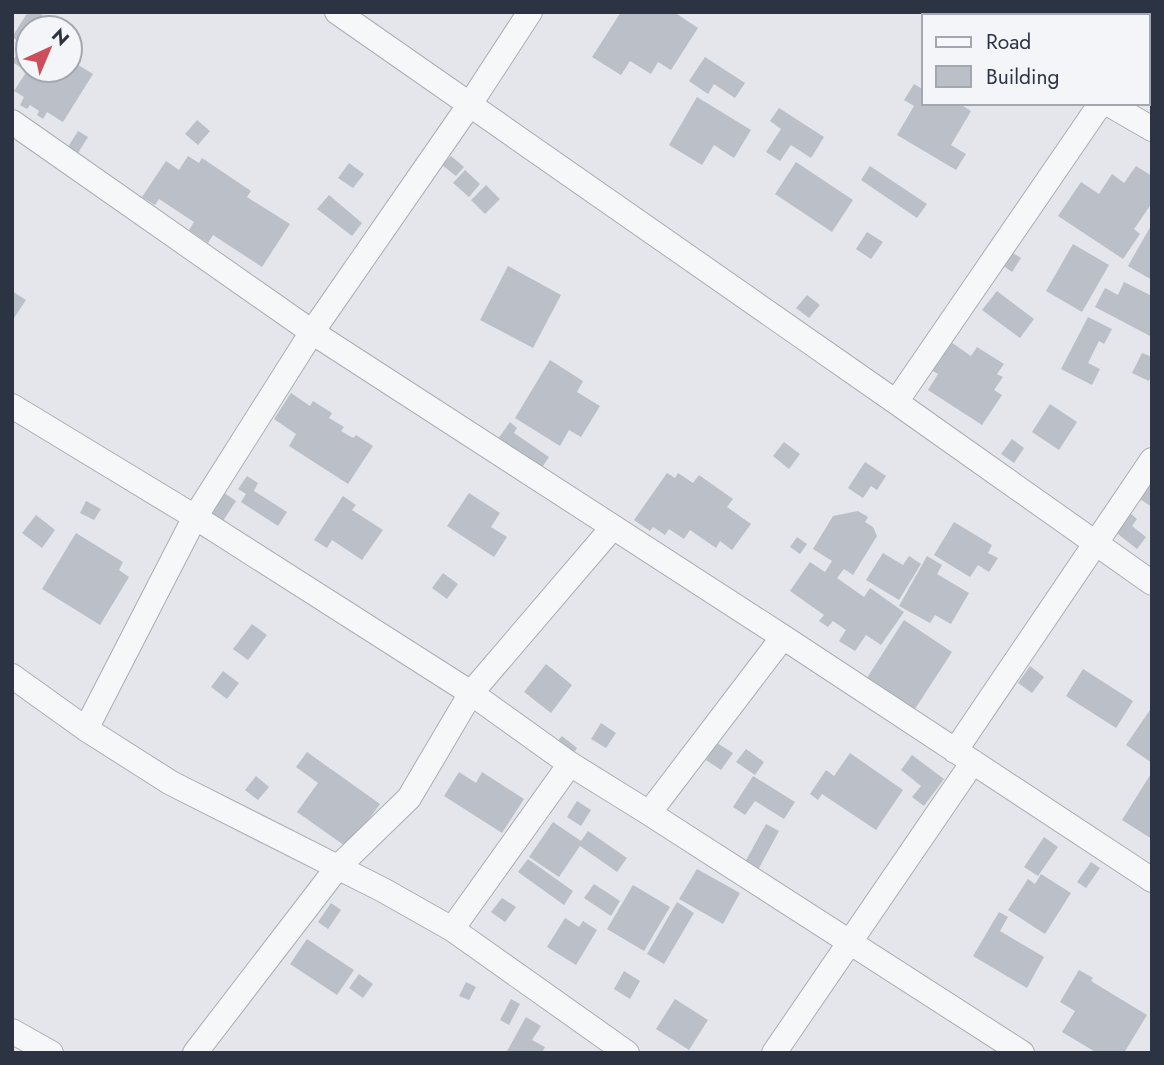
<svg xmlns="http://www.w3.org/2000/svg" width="1164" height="1065" viewBox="0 0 1164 1065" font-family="Jost,sans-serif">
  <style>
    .building { fill: #bbbfc8 }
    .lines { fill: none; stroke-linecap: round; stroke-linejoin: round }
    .minor-casing { stroke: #a9adb5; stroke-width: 26 }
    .minor { stroke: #f6f7f9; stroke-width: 24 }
  </style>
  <rect width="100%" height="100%" fill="#e4e6eb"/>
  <path class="building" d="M28,12h9l15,9 -4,7h-20v42h42v-10l23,14 -30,48 -16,-10 -4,7 -6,-4 2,-4 -9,-6 -3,4 -7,-4 4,-8 -10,-6 13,-20 -15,-9 11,-17 -11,-8z
    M621,12h53l24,16 -27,42 -13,-8 -7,12 -21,-13 -9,14 -29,-18z
    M1115,12h37v15l-4,6v-17h-35z
    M705,57l40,26 -10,15 -21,-14 -6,10 -19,-13z
    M914,84l10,6v13h34l13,8 -20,34 15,9 -10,16 -59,-35 17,-29 -10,-6z
    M697,97l54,33 -17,28 -20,-13 -12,20 -33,-20z
    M779,108l45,29 -13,21 -20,-13 -11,16 -14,-9 15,-23 -11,-8z
    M197,120l13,11 -12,14 -13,-11z
    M78,131l10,6 -10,16 -10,-6z
    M188,156l11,7 3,-5 49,33 -4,6 43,27 -28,43 -49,-32 -5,8 -19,-13 5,-8 -35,-23 -4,6 -13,-8 24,-36 13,9z
    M451,156l13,11 -8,9 -14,-11z
    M796,162l57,38 -21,32 -57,-38z
    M349,163l15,11 -11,14 -15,-10z
    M870,166l57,38 -10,14 -56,-38z
    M1136,166l16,10v27l-18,26 6,5 -17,25 -65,-43 23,-34 18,12 13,-20 12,9z
    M465,170l15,14 -11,13 -16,-14z
    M486,185l14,14 -15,15 -14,-14z
    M329,195l33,28 -10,13 -35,-27z
    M1152,224v56l-24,-14z
    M867,232l16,10 -12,17 -15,-10z
    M1073,244l36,21 -27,47 -36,-21z
    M1010,251l11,7 -9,14 -10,-7z
    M508,266l53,29 -28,53 -53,-28z
    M1124,282l28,14v41l-57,-30 10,-19 13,7z
    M12,291l14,9 -14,21z
    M997,291l37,28 -14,19 -38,-28z
    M807,295l13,10 -11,13 -13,-10z
    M1088,317l24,12 -8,15 -5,-3 -11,22 12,6 -8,16 -31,-16z
    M945,338l26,18 6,-9 27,17 -7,10 6,3 -9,13 8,5 -20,30 -54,-35 10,-16 -12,-7z
    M1142,353l10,4v17l-3,7 -17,-8z
    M550,360l33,21 -6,11 23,14 -19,31 -12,-7 -9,16 -45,-28z
    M291,393l19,13 3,-5 19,12 -3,5 15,9 -3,4 12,7 3,-3 17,11 -25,38 -59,-38 7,-12 -22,-15z
    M1050,404l27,18 -18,28 -27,-18z
    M510,422l7,6 -3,5 35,24 -8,12 -43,-30z
    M1012,439l12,9 -10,15 -13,-9z
    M784,442l16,12 -11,15 -16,-13z
    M865,462l21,14 -9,14 -6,-4 -8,12 -15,-10z
    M1152,470v37l-18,-12z
    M667,473l8,5 3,-5 15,10 6,-8 34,24 -6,8 24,17 -19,26 -12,-9 -4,7 -26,-18 -6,9 -15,-10 -4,6 -12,-8 -3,4 -16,-11z
    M247,476l11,7 -4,8 33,21 -9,14 -37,-24 5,-8 -8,-5z
    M220,490l16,11 -15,23 -16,-10z
    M469,493l31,20 -9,14 16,10 -13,20 -47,-31z
    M343,496l13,9 -4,5 31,20 -21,30 -30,-20 -5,8 -13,-8z
    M86,501l15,8 -7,11 -14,-7z
    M1124,508l13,11 -5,7 14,11 -9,12 -28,-22z
    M858,511l10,6 -3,5 8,5 4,9 -24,39 -9,-6 -7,9 27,19 6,-9 34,24 -23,33 -15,-10 -11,16 -16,-10 7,-11 -13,-9 -5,6 -9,-6 5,-6 -34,-24 20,-29 15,10 7,-11 -19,-12 20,-33z
    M36,515l19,15 -13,18 -20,-15z
    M954,522l38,23 -4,8 10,5 -9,14 -11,-7 -8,12 -36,-22z
    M76,533l47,29 -4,8 10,7 -29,48 -58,-36z
    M797,537l10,7 -7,10 -10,-7z
    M883,553l20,12 6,-9 12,8 -22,36 -33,-20z
    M927,556l15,9 -5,9 32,19 -18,31 -16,-9 -5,8 -31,-17z
    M443,573l15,11 -11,15 -15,-11z
    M904,620l48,32 -39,60 -48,-31z
    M252,624l15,11 -19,25 -15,-11z
    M546,664l26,21 -21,28 -27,-21z
    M1030,666l14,11 -12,16 -14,-10z
    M1083,669l50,32 -17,27 -50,-32z
    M223,671l16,12 -12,16 -16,-12z
    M1152,707v56l-26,-18z
    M601,723l15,10 -10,15 -15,-9z
    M562,736l15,12 -5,8 -16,-13z
    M717,743l16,10 -12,17 -15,-10z
    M746,749l18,13 -9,13 -19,-13z
    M307,752l73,52 -32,44 -51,-36 21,-29 -22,-16z
    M850,753l53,37 -27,40 -54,-36 -4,6 -8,-6 16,-24 8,6z
    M912,755l32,24 -20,27 -12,-9 9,-11 -20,-16z
    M459,772l17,11 6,-11 42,27 -22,34 -58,-37z
    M1152,772v67l-30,-19z
    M256,776l13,11 -11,13 -13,-10z
    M753,776l42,26 -11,17 -29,-18 -10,14 -12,-8z
    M577,801l14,9 -10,16 -14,-9z
    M553,822l28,19 7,-10 39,27 -10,14 -37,-26 -21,31 -30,-20z
    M766,824l13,7 -21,39 -13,-8z
    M1044,837l14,10 -20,29 -14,-9z
    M528,859l45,32 -9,14 -46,-33z
    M1091,862l9,6 -14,20 -9,-6z
    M697,869l43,24 -17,31 -44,-25z
    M1041,874l30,19 -26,41 -37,-24 20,-31 7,5z
    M594,884l26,17 -9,15 -27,-18z
    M633,885l37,22 -26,44 -37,-22z
    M502,898l14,9 -11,15 -14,-10z
    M677,902l17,11 -30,51 -17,-10z
    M331,903l10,7 -13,19 -10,-7z
    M999,912l9,5 -8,14 44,26 -17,31 -54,-32z
    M565,918l14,9 4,-6 14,9 -21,35 -29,-18z
    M307,939l47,31 -17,25 -47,-31z
    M1079,970l14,8 -2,3 56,34 -23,38h-27l-35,-21 13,-21 -15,-9z
    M624,971l16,10 -10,18 -16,-10z
    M359,974l14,10 -10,14 -14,-10z
    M466,982l10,5 -7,13 -10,-4z
    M511,999l9,5 -11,21 -9,-5z
    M675,999l33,21 -19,30 -33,-21z
    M526,1017l15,9 -9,14 13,7 -3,6h-36z"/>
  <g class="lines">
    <defs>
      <path id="minor" d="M337,12l559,390 256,181
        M959,12l6,4
        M1107,103l45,26
        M12,122l300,210 471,305 369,243
        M896,402l205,-299
        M12,406l183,111 276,176 99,71 79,49 373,240
        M12,676l74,53 85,54 212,107 69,39 175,124
        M86,729l109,-212 117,-185 158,-228 60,-92
        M955,751l197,-291
        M649,813l134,-176
        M452,929l118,-165
        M12,1031l39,22
        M195,1053l142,-185 72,-70 62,-105 142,-166
        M774,1053l199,-291"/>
    </defs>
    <use href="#minor" class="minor-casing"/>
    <use href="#minor" class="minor"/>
  </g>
  <rect width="1164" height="1065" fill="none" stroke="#2c3343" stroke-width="28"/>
  <rect x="922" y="14" width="228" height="91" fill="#f3f5f8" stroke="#a3a7b0" stroke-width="2"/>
  <rect x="936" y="37" width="35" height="10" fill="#f6f7f9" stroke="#a3a7b0" stroke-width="2"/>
  <text x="986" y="49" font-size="21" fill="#2c3343">Road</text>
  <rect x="936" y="66" width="35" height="21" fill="#bbbfc8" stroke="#a3a7b0" stroke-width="2"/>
  <text x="986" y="84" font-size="21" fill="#2c3343">Building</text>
  <g transform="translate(49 49) rotate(44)"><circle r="33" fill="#f3f5f8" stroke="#a3a7b0" stroke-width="2"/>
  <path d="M0-5L12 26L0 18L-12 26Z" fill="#cb4e5a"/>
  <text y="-10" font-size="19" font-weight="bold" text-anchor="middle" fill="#2c3343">N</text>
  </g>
</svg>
